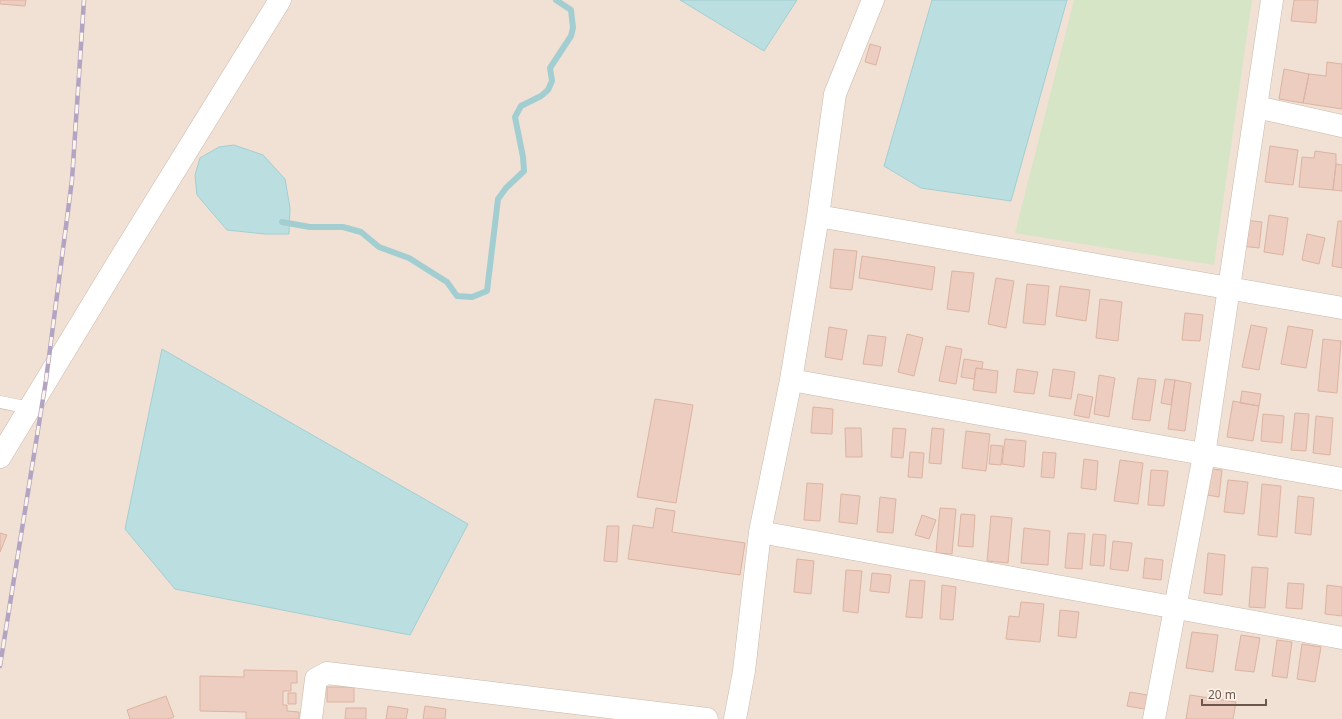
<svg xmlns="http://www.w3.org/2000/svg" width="1342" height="719" viewBox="0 0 1342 719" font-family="'Noto Sans',sans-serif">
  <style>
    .residential { fill: #f0e1d4 }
    .green { fill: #d5e5c5 }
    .water { fill: #bbdfe1; stroke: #a2ced2 }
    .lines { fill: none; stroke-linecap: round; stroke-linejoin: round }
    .stream { stroke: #a2ced2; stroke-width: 6 }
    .building { fill: #eccdbf; stroke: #ddb3a1 }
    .lane-casing { stroke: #c9b7ac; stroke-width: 13 }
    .street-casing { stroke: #c9b7ac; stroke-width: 23 }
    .secondary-casing { stroke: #ceb8ad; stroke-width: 23 }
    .lane { stroke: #fff; stroke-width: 12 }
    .street { stroke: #fff; stroke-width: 22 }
    .secondary { stroke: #fff; stroke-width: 22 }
    .rail-casing { stroke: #b2a4c2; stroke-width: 4.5 }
    .rail { stroke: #fdf4ea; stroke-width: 3; stroke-dasharray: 9; stroke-linecap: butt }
  </style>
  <rect width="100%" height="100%" fill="#faf0e4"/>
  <path class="residential" d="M0,0h1342v719h-1342z"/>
  <path class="green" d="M1074,0h178l-38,265 -199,-32z"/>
  <path class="water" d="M680,0h117l-33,51z
    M932,0h135l-56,201 -90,-13 -37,-22z
    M234,145l29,10 22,24 5,29 -1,26h-24l-38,-4 -30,-35 -2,-20 5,-17 19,-11z
    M162,349l306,175 -58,111 -235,-46 -50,-60z"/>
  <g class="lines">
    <path class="stream" d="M282,222l28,5h33l18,5 18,15 30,11 38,24 10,14 15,1 15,-6 11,-92 8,-11 18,-17 -1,-14 -8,-40 6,-11 20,-10 7,-6 4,-9 -2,-13 21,-32 2,-8 -2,-18 -15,-10"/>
  </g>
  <path class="building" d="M0,0h26l-1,6 -25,-2z
    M1294,0h24l-2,23 -25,-2z
    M870,44l11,3 -5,18 -11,-3z
    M1327,62l15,2v45l-39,-6 6,-29 17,2z
    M1284,69l25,5 -6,29 -24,-4z
    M1270,146l28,4 -5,35 -28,-3z
    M1315,151l21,3v10l-3,26 -34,-3 3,-30 12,1z
    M1336,164l6,1v26l-9,-1z
    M1269,215l19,3 -5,37 -19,-3z
    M1244,220l18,2 -3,26 -18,-2z
    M1338,221h4v47l-10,-2z
    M1307,234l18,4 -6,26 -17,-4z
    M834,249l23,2 -5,39 -22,-2z
    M862,256l73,11 -3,23 -73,-12z
    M952,271l22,2 -5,39 -22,-3z
    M996,278l18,3 -8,47 -18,-4z
    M1027,284l22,2 -4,39 -22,-2z
    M1060,286l30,4 -4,31 -30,-5z
    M1100,299l22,3 -4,39 -22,-3z
    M1185,313l18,2 -3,26 -18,-1z
    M1251,325l16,3 -8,42 -17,-3z
    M1288,326l25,4 -7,38 -25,-4z
    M829,327l18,3 -5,30 -17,-3z
    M907,334l16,4 -9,38 -16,-4z
    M868,335l18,2 -4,29 -19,-2z
    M1323,339l18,2 -4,52 -19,-2z
    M946,346l16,3 -6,35 -17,-3z
    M964,359l19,3 -1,7 -6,-1 -2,11 -13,-2z
    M976,368l22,3 -2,22 -23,-3z
    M1017,369l21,3 -4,22 -20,-2z
    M1053,369l22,3 -4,27 -22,-3z
    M1099,375l16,3 -6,39 -15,-3z
    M1138,378l18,2 -6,41 -18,-2z
    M1165,379l10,1 -4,25 -10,-2z
    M1175,380l16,3 -6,48 -17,-2z
    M1242,391l19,3 -2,12 -19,-3z
    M1078,394l15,3 -4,21 -15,-3z
    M655,399l38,6 -17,98 -39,-6z
    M1233,401l26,5 -6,35 -26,-4z
    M813,407l20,2 -1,25 -21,-1z
    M1295,413l14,1 -3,37 -15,-1z
    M1263,414l21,2 -2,27 -21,-2z
    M1316,416l17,2 -3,37 -17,-2z
    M845,428h16l1,29h-16z
    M893,428l13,1 -3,29 -12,-1z
    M932,428l12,1 -3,35 -12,-1z
    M966,431l24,3 -4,37 -24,-3z
    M1005,439l21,2 -2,26 -22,-3z
    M991,445l12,1 -2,19 -12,-1z
    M910,452l14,1 -2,25 -14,-1z
    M1043,452l13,1 -2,25 -13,-1z
    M1084,459l14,2 -2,29 -15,-2z
    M1120,460l23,3 -5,41 -24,-3z
    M1210,469l12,1 -3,27 -12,-2z
    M1151,470l17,1 -4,35 -16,-1z
    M1228,480l20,2 -4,32 -20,-2z
    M807,483l16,1 -3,37 -16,-1z
    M1262,484l19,2 -4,51 -19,-2z
    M841,494l19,2 -3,28 -18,-2z
    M1298,496l16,2 -3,37 -16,-2z
    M880,497l16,2 -3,34 -16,-1z
    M656,508l19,3 -3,21 73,11 -5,32 -112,-16 5,-34 20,3z
    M940,508l16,1 -4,45 -16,-1z
    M961,514l14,1 -2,32 -15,-1z
    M922,515l14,5 -7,19 -14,-4z
    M991,516l21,2 -4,45 -21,-2z
    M607,526h12l-2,36 -13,-1z
    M1024,528l26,3 -2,34 -27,-2z
    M0,533l7,2 -7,17z
    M1068,533l17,1 -3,35 -17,-1z
    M1093,534l13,1 -2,31 -14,-1z
    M1113,541l19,2 -4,28 -18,-2z
    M1208,553l17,2 -3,40 -18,-2z
    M1145,558l18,2 -2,20 -18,-2z
    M797,559l17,2 -3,33 -17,-2z
    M1252,567l16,1 -3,40 -16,-1z
    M846,570l16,1 -4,42 -15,-2z
    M872,573l19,2 -2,18 -19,-2z
    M910,580l15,1 -3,37 -16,-1z
    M1288,583l16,1 -2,25 -16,-1z
    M942,585l14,2 -3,33 -13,-1z
    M1327,585l15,2v29l-17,-2z
    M1021,602l23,2 -4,38 -34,-3 3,-23 10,1z
    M1060,610l19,2 -3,26 -18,-2z
    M1192,632l26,3 -5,37 -27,-4z
    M1241,635l19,3 -6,34 -19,-2z
    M1277,640l15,2 -5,36 -15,-2z
    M1302,644l19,3 -6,35 -18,-3z
    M244,670l53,1v12h-6v8h-8v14h4v6l12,1v7h-53v-7l-46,-1v-35l44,1z
    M327,687h27v15h-27z
    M1130,692l23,4 -3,14 -23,-4z
    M288,693h8v11h-8z
    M1190,695l46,7 -3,17h-47z
    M166,696l8,21 -5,2h-39l-3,-9z
    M388,706l20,3 -2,10h-20z
    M425,706l21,3 -1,10h-22z
    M346,708h20v11h-21z"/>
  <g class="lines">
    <defs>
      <path id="lane" d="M0,402l30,6"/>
      <path id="street" d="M1256,107l86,19
        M818,216l524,92
        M791,380l551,99
        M760,532l582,106
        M311,719l5,-40 11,-6 380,46
        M735,719l9,-48 16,-139 31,-152 27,-164 17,-122 38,-94
        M1154,719l50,-264 68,-455"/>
      <path id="secondary" d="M0,457l117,-193 163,-264"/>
    </defs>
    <use href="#lane" class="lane-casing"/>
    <use href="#street" class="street-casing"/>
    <use href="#secondary" class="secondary-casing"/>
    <use href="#lane" class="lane"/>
    <use href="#street" class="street"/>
    <use href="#secondary" class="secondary"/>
    <defs>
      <path id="rail" d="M0,666l46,-286 26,-200 12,-180"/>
    </defs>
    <use href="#rail" class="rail-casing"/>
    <use href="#rail" class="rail"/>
  </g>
  <path d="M1202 699v6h64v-6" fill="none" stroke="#6f564d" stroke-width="2"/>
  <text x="1208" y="699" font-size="12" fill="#6f564d" stroke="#fdf4ea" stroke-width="3" paint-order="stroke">20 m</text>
</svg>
